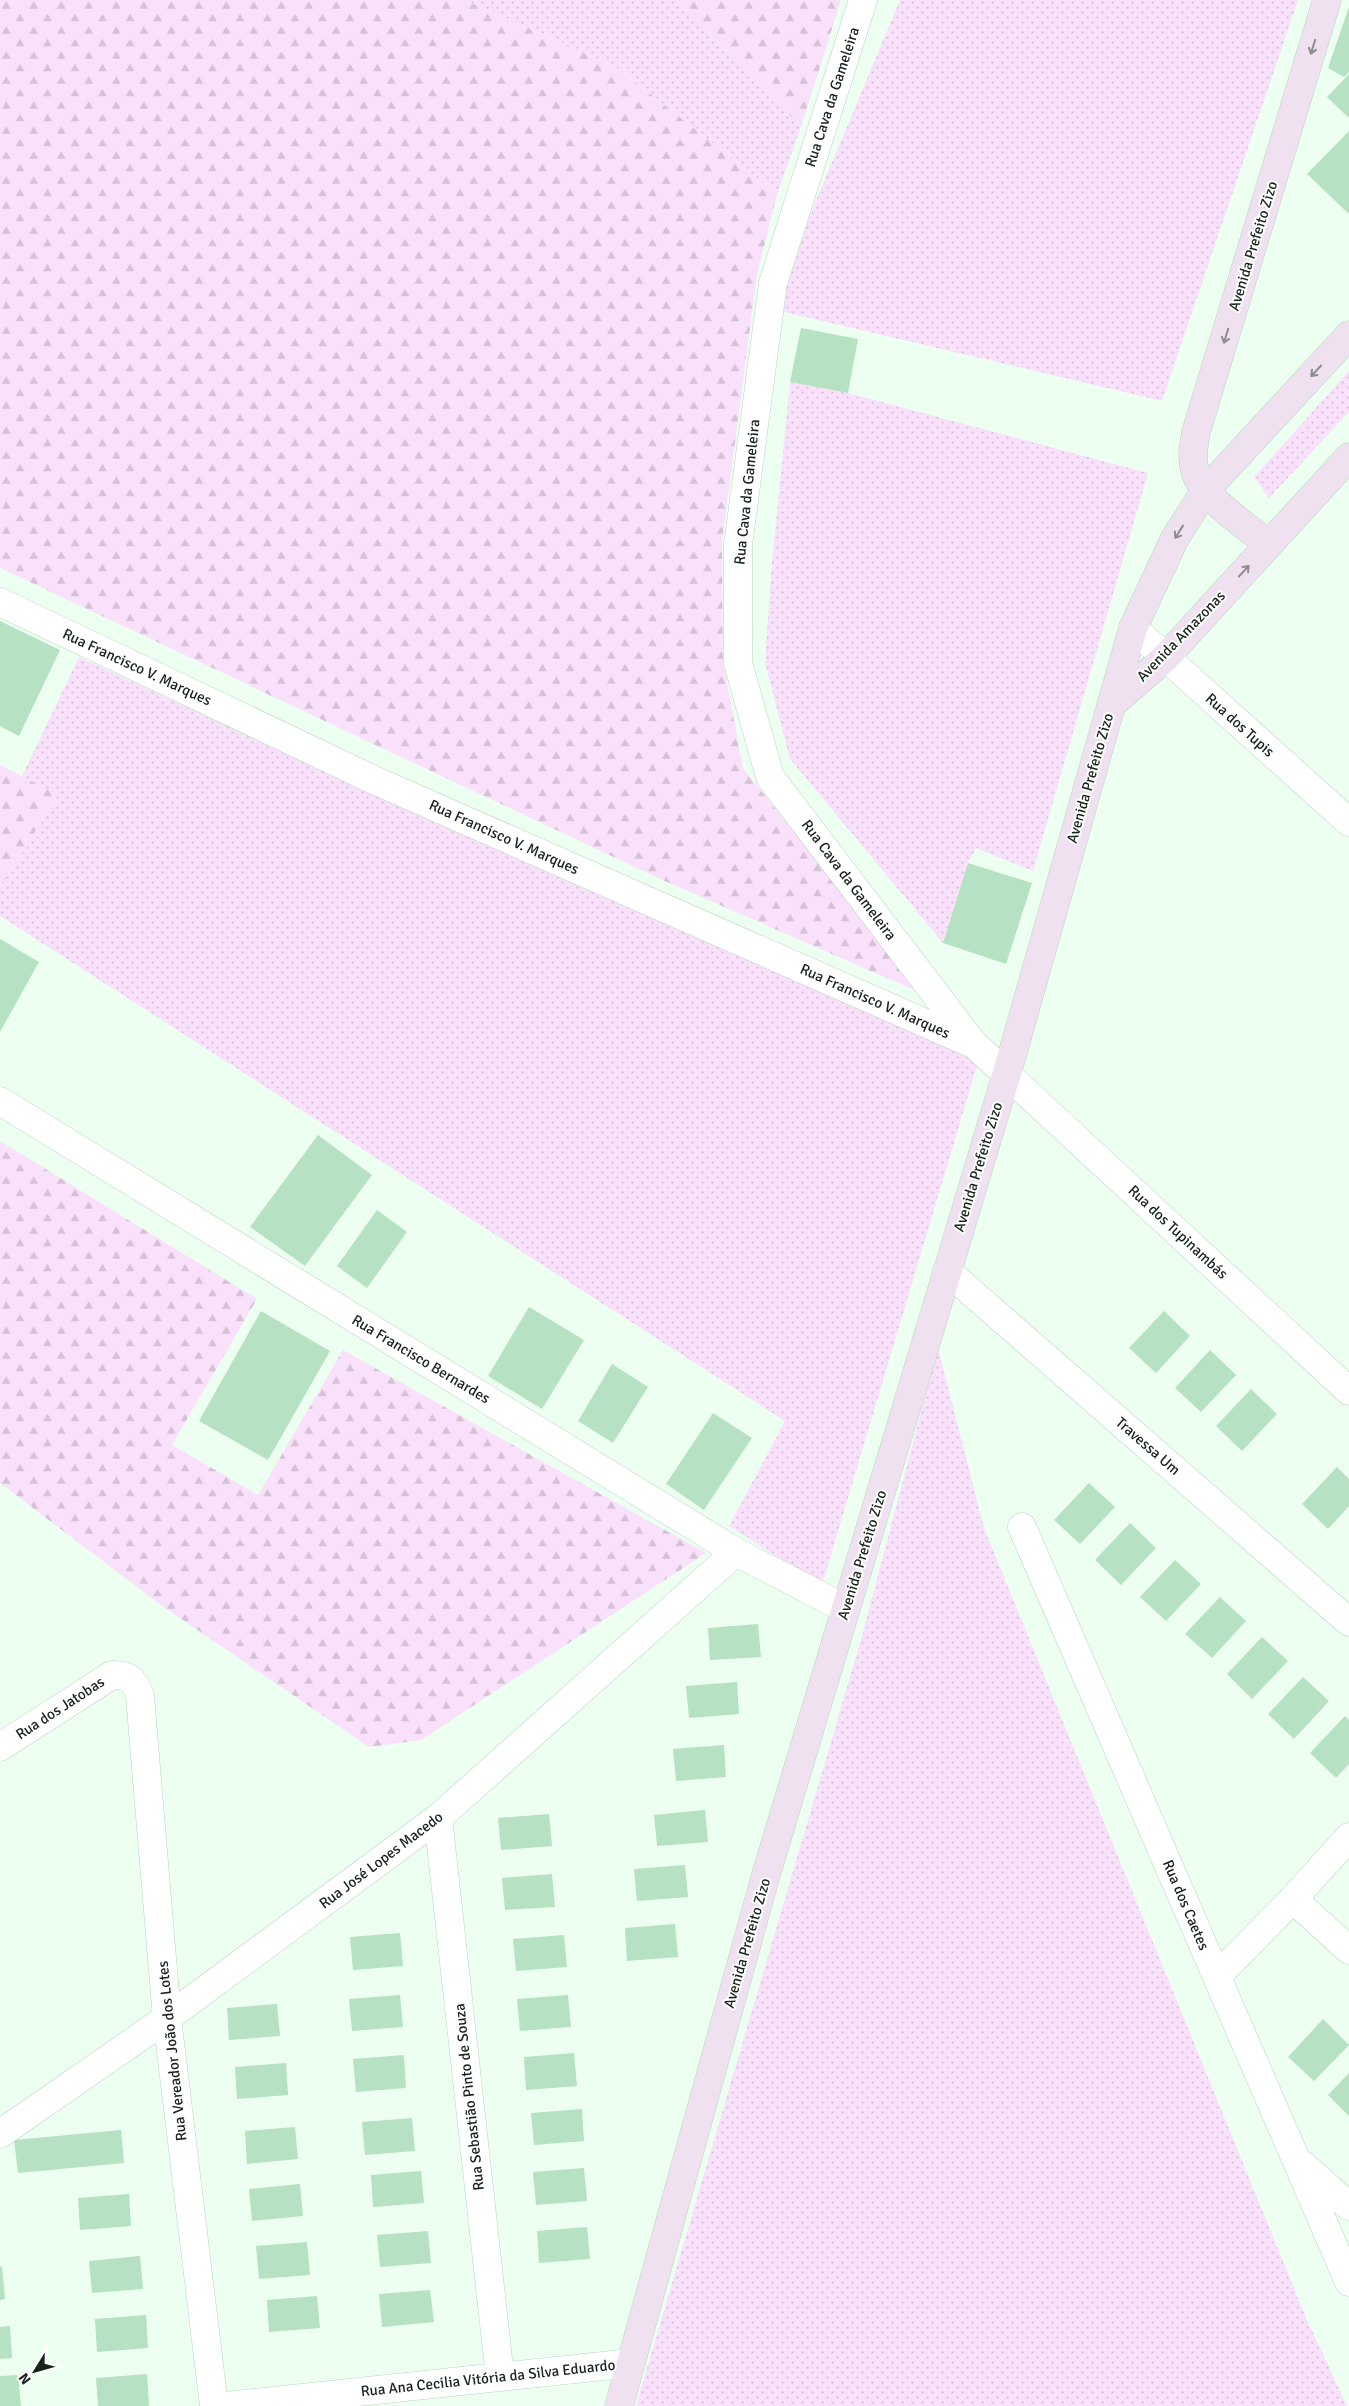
<svg xmlns="http://www.w3.org/2000/svg" width="1349" height="2406" viewBox="0 0 1349 2406" font-family="Signika,sans-serif">
  <style>
    .grass { fill: url(#grass-dots) }
    .forest { fill: url(#forest-firs) }
    .building { fill: #b6e1c3 }
    .lines { fill: none; stroke-linecap: round; stroke-linejoin: round }
    .street-casing { stroke: #b7d5c0; stroke-width: 29 }
    .secondary-casing { stroke: #b7d5c0; stroke-width: 29 }
    .street { stroke: #fff; stroke-width: 28 }
    .secondary { stroke: #f0e1f1; stroke-width: 28 }
    .oneway { stroke: #8f8c91 }
    .labels { text-anchor: middle; dominant-baseline: central; stroke-width: 4; stroke-linejoin: round; paint-order: stroke }
    .street-label { font-size: 15px; fill: #18231b; stroke: #fff }
  </style>
  <defs>
    <pattern id="grass-dots" width="8" height="8" patternUnits="userSpaceOnUse" patternTransform="scale(1.25)"><rect width="8" height="8" fill="#fae1fb"/><path d="M2 2h.1M6 6h.1" fill="none" stroke="#d6c1d7" stroke-width="1.8" stroke-linecap="round"/></pattern>
    <pattern id="forest-firs" width="22" height="20" patternUnits="userSpaceOnUse" patternTransform="scale(1.25)"><rect width="22" height="20" fill="#fae1fb"/><path d="M5 1l3.5 6h-7zM16 11l3.5 6h-7z" fill="#d6c1d7"/></pattern>
  </defs>
  <rect width="100%" height="100%" fill="#ecfff1"/>
  <path class="grass" d="M465,0h212l124,127 -24,67 -161,-127z
    M900,0h398l-136,401 -382,-90 6,-29 29,-79z
    M1349,371v41l-80,86 -15,-21z
    M790,382l58,11 300,80 -115,398 -57,-23 -8,15 -25,80 -153,-184 -25,-96 7,-102z
    M79,657l290,136 610,266 -157,526 -93,-59 56,-105 -785,-505v-29l58,-92 -36,-19z
    M938,1348l46,180 323,792 40,86h-711l226,-770z"/>
  <path class="forest" d="M0,0h465l151,67 161,127 -20,81 -35,267 1,120 20,106 178,225 -263,-115 -658,-310z
    M677,0h164l-40,127z
    M0,765l58,30 -58,92z
    M0,1141l257,158 -85,146 86,50 85,-145 363,203 -285,187 -52,7 -211,-144 -158,-120z"/>
  <path class="building" d="M1349,7v65l-5,5 -16,-9z
    M1349,74v44l-22,-21z
    M1349,131v83l-42,-40z
    M801,328l57,11 -10,54 -58,-11z
    M0,621l60,29 -41,86 -19,-10z
    M968,863l64,20 -26,81 -63,-21z
    M0,939l39,23 -39,70z
    M318,1135l54,40 -67,91 -55,-39z
    M377,1210l30,22 -40,56 -30,-22z
    M529,1307l55,33 -42,69 -54,-33z
    M261,1311l69,40 -62,109 -69,-39z
    M1164,1311l26,25 -34,37 -27,-25z
    M1210,1350l26,25 -35,37 -26,-24z
    M612,1364l36,23 -35,56 -35,-22z
    M1251,1389l26,25 -35,37 -26,-25z
    M713,1413l39,25 -48,72 -38,-26z
    M1337,1467l12,12v27l-21,23 -26,-25z
    M1089,1483l26,24 -35,37 -26,-24z
    M1130,1523l26,25 -35,37 -26,-25z
    M1175,1560l26,24 -35,37 -26,-24z
    M1220,1597l26,24 -34,37 -27,-24z
    M758,1624l3,33 -51,3 -2,-32z
    M1262,1637l26,24 -36,38 -25,-25z
    M1303,1677l26,24 -35,38 -26,-25z
    M737,1682l2,32 -50,4 -3,-32z
    M1345,1716l4,4v44l-13,14 -26,-25z
    M724,1745l2,32 -50,4 -3,-32z
    M705,1810l3,32 -51,4 -3,-31z
    M549,1814l3,32 -51,4 -3,-32z
    M685,1865l3,32 -51,4 -3,-32z
    M552,1874l3,33 -50,3 -3,-32z
    M675,1924l3,33 -51,4 -2,-33z
    M400,1933l3,33 -50,4 -3,-33z
    M564,1935l3,32 -51,4 -3,-32z
    M400,1995l3,32 -51,4 -3,-32z
    M568,1995l3,32 -51,4 -3,-32z
    M277,2004l3,32 -51,4 -2,-32z
    M1323,2019l26,26 -35,36 -26,-24z
    M574,2053l3,33 -51,4 -2,-33z
    M404,2055l2,33 -50,4 -3,-33z
    M286,2063l2,32 -51,4 -2,-32z
    M1349,2073v43l-21,-21z
    M582,2109l2,32 -50,4 -3,-32z
    M412,2118l3,33 -50,4 -3,-33z
    M295,2127l3,32 -51,5 -2,-33z
    M121,2130l3,33 -106,10 -4,-33z
    M584,2168l3,33 -51,4 -3,-33z
    M421,2171l3,32 -51,4 -2,-32z
    M300,2184l3,32 -51,5 -3,-32z
    M129,2194l2,32 -51,4 -2,-32z
    M587,2227l3,32 -51,4 -2,-32z
    M428,2231l3,32 -51,4 -3,-32z
    M307,2242l3,33 -51,4 -3,-33z
    M140,2256l3,33 -51,4 -3,-32z
    M2,2266l3,33 -5,1v-33z
    M430,2290l4,32 -52,5 -3,-33z
    M317,2296l3,32 -51,4 -2,-32z
    M146,2315l2,33 -51,4 -2,-33z
    M10,2326l2,32 -12,1v-32z
    M147,2374l2,32h-51l-2,-28z
    M18,2375l3,31h-21v-30z"/>
  <g class="lines">
    <defs>
      <path id="street" d="M863,0l-90,283 -35,262v118l32,114 202,265
        M0,602l374,178 601,265 374,346
        M1133,628l216,194
        M0,1101l736,451 110,57
        M947,1271l402,351
        M1022,1527l327,755
        M0,1747l112,-72c17,-1 22,5 28,21l27,322 47,388
        M438,1818l62,559
        M1293,1899l56,51
        M1217,1976l76,-77 56,-62
        M0,2134l167,-116 271,-200 298,-266
        M1303,2165l46,41
        M226,2406l405,-43"/>
      <path id="secondary" d="M1268,544c-21,-18 -66,-46 -73,-73 -4,-13 -1,-27 1,-39l131,-432
        M1111,705l54,-47 184,-201
        M619,2406l146,-528 242,-805 126,-445 42,-90 30,-47 144,-156"/>
    </defs>
    <use href="#street" class="street-casing"/>
    <use href="#secondary" class="secondary-casing"/>
    <use href="#street" class="street"/>
    <use href="#secondary" class="secondary"/>
  </g>
  <defs><path id="oneway-shaft" d="M-6 0H5M1.5-3L5.5 0L1.5 3" fill="none" stroke-width="1.6" stroke-linecap="round" stroke-linejoin="round" transform="scale(1.25)"/></defs>
  <g class="oneway">
    <use href="#oneway-shaft" transform="translate(1313 47) rotate(107)"/>
    <use href="#oneway-shaft" transform="translate(1226 336) rotate(107)"/>
    <use href="#oneway-shaft" transform="translate(1316 371) rotate(133)"/>
    <use href="#oneway-shaft" transform="translate(1179 532) rotate(122)"/>
    <use href="#oneway-shaft" transform="translate(1244 571) rotate(-47)"/>
  </g>
  <g class="labels">
    <g class="street-label">
      <text transform="translate(832 97) rotate(-72)">Rua Cava da Gameleira</text>
      <text transform="translate(1253 246) rotate(-73)">Avenida Prefeito Zizo</text>
      <text transform="translate(747 492) rotate(-84)">Rua Cava da Gameleira</text>
      <text transform="translate(1181 636) rotate(-46)">Avenida Amazonas</text>
      <text transform="translate(137 667) rotate(25)">Rua Francisco V. Marques</text>
      <text transform="translate(1240 725) rotate(42)">Rua dos Tupis</text>
      <text transform="translate(1090 778) rotate(-74)">Avenida Prefeito Zizo</text>
      <text transform="translate(504 837) rotate(24)">Rua Francisco V. Marques</text>
      <text transform="translate(849 880) rotate(53)">Rua Cava da Gameleira</text>
      <text transform="translate(875 1001) rotate(24)">Rua Francisco V. Marques</text>
      <text transform="translate(978 1167) rotate(-73)">Avenida Prefeito Zizo</text>
      <text transform="translate(1178 1232) rotate(43)">Rua dos Tupinambás</text>
      <text transform="translate(421 1359) rotate(31)">Rua Francisco Bernardes</text>
      <text transform="translate(1148 1446) rotate(41)">Travessa Um</text>
      <text transform="translate(862 1555) rotate(-73)">Avenida Prefeito Zizo</text>
      <text transform="translate(60 1708) rotate(-33)">Rua dos Jatobas</text>
      <text transform="translate(381 1860) rotate(-37)">Rua José Lopes Macedo</text>
      <text transform="translate(1186 1905) rotate(67)">Rua dos Caetes</text>
      <text transform="translate(747 1943) rotate(-74)">Avenida Prefeito Zizo</text>
      <text transform="translate(172 2051) rotate(-96)">Rua Vereador João dos Lotes</text>
      <text transform="translate(469 2097) rotate(-96)">Rua Sebastião Pinto de Souza</text>
      <text transform="translate(488 2378) rotate(-6)">Rua Ana Cecilia Vitória da Silva Eduardo</text>
    </g>
  </g>
  <g transform="translate(35 2371) rotate(233)" stroke="#ffffff" stroke-width="4" paint-order="stroke">
  <path d="M0-4L9 19L0 12L-9 19Z" fill="#18231b"/>
  <text y="-8" font-size="14" font-weight="bold" text-anchor="middle" fill="#18231b">N</text>
  </g>
</svg>
